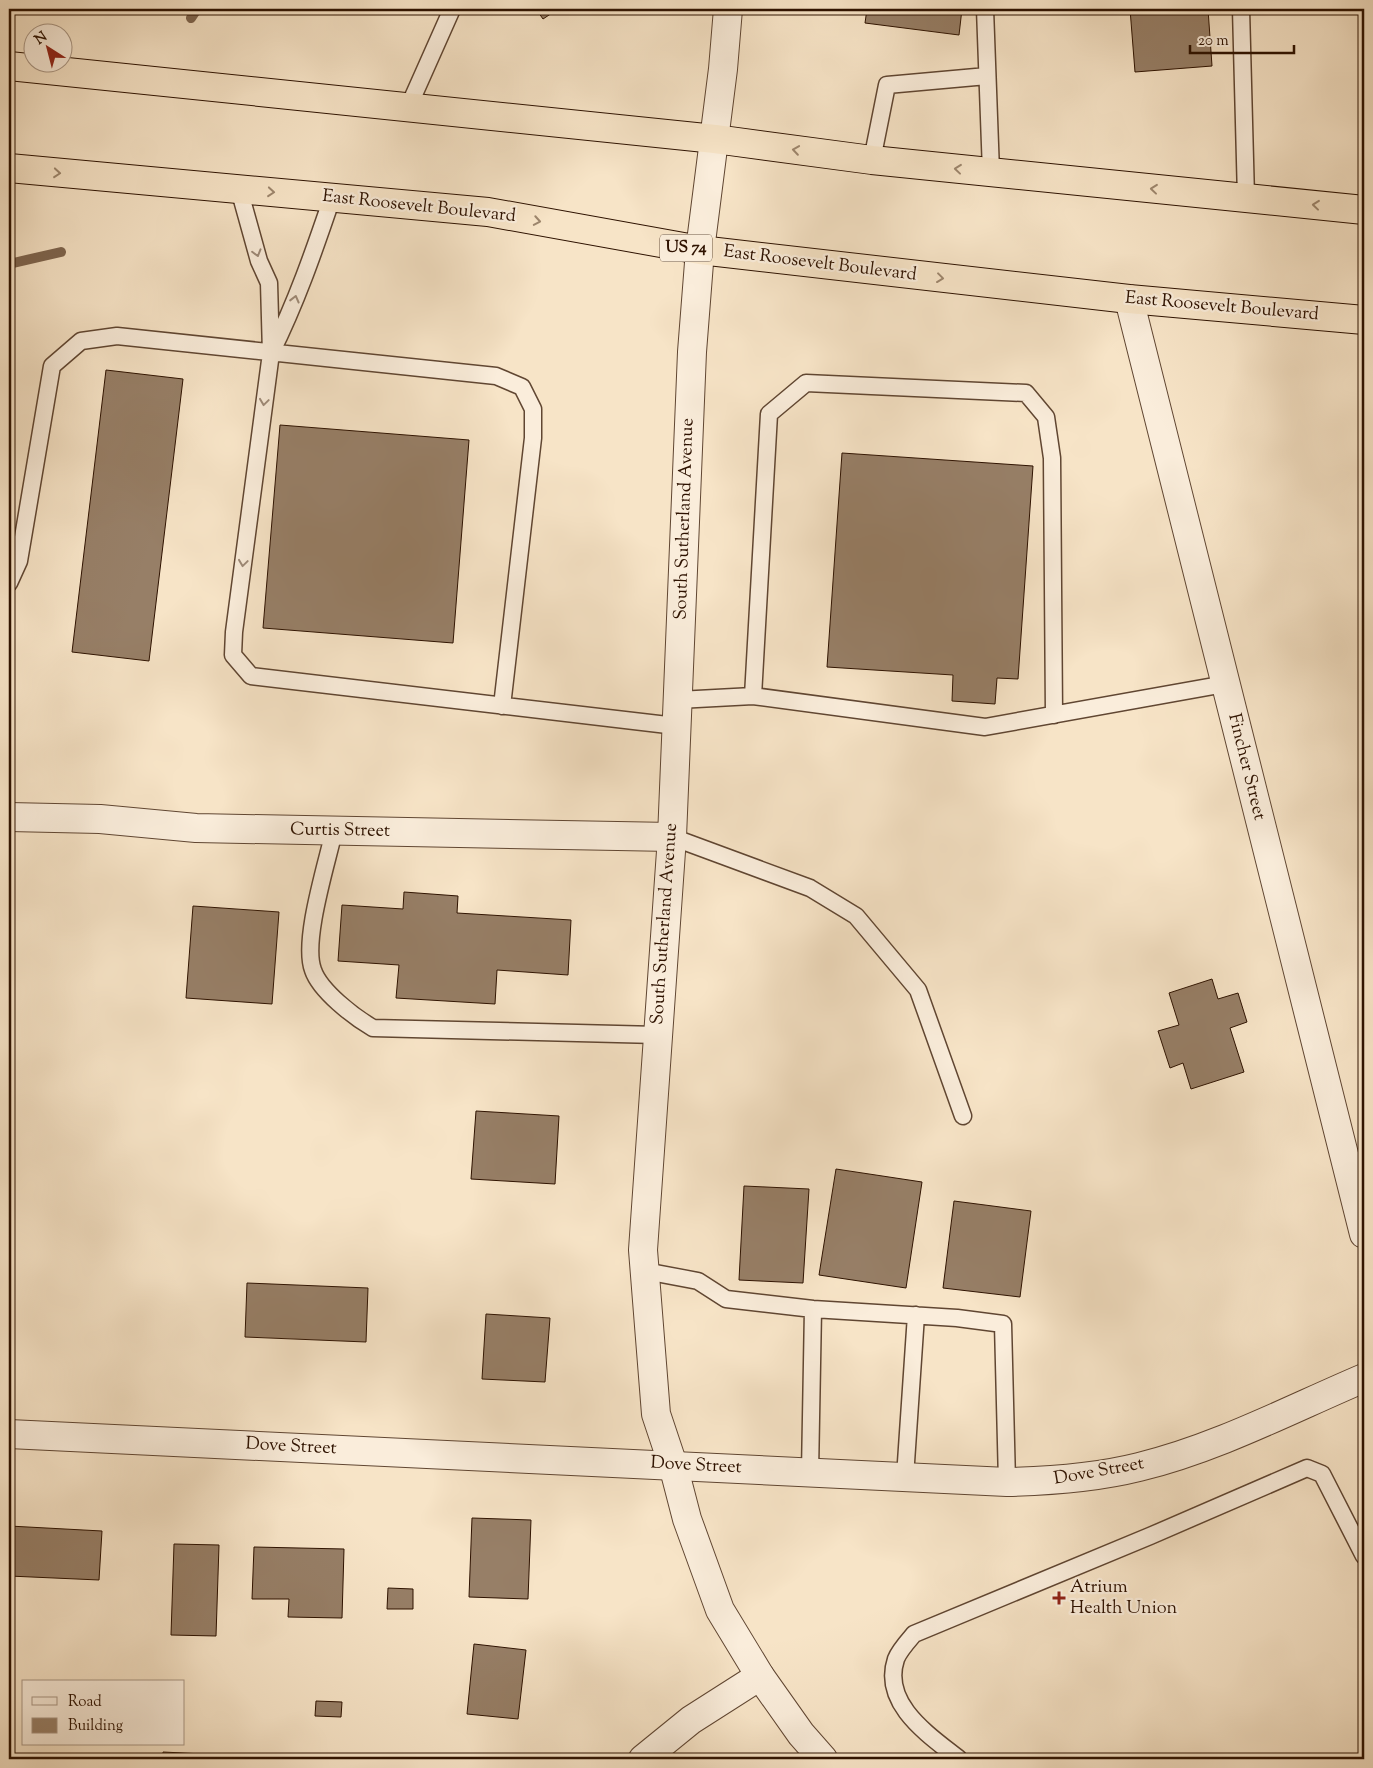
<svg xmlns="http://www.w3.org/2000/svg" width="1373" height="1768" viewBox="0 0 1373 1768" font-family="'Sorts Mill Goudy',serif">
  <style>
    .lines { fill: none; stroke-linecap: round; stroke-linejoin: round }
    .stream { stroke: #7e654f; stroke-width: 10 }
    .building { fill: #977f67; stroke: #2e1200 }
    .service-casing { stroke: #604632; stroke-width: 19 }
    .minor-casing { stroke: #604632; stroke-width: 30 }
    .tertiary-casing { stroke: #604632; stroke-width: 30 }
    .trunk-casing { stroke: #2e1200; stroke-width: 30 }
    .service { stroke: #faeddb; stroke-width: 16 }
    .minor { stroke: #faeddb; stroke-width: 28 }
    .tertiary { stroke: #faeddb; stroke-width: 28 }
    .trunk { stroke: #f7e4c7; stroke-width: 28 }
    .oneway { stroke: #9d866d }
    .oneway2 { stroke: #9e8a78 }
    .poi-dot { fill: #8f2418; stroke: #faeddb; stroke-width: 2 }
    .labels { text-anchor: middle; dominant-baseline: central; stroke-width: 4.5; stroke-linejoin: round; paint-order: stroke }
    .shield { fill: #faeddb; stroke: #6b5442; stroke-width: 1 }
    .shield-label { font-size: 16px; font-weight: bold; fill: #2e1200 }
    .street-label { font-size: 18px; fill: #2e1200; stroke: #faeddb }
    .poi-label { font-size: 18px; fill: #2e1200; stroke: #faeddb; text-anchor: start }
  </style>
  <rect width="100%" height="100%" fill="#f7e4c7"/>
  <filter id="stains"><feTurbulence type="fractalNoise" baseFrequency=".004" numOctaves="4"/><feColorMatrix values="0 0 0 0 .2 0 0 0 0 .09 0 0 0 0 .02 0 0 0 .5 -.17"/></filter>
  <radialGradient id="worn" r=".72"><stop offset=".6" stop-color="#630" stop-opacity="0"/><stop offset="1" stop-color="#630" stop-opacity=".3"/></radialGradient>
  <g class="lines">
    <path class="stream" d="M191,18l6,-9
      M9,264l52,-12"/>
  </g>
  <path class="building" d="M536,9h22l-15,10z
    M867,9h95l-3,26 -94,-12z
    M1130,9h78l4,57 -77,6z
    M106,370l77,9 -34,282 -77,-9z
    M280,425l189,15 -16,203 -190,-15z
    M842,453l191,13 -15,213 -21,-1 -2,26 -43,-3 1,-26 -126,-8z
    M404,892l54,4 -1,17 114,7 -3,55 -71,-5 -2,34 -99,-6 3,-33 -61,-4 4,-56 61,4z
    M193,906l86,6 -7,92 -86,-6z
    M1212,979l6,20 20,-6 9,29 -17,6 14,44 -53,17 -8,-26 -13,5 -12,-37 21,-6 -10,-32z
    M476,1111l83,5 -4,68 -84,-5z
    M836,1169l86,13 -16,106 -87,-13z
    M744,1186l65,3 -6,94 -64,-3z
    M954,1201l77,10 -11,86 -77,-9z
    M247,1283l121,5 -2,54 -121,-5z
    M486,1314l64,4 -5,64 -63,-3z
    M472,1518l59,2 -3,79 -59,-2z
    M9,1526l93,5 -3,49 -90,-4z
    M174,1544l45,1 -3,91 -45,-1z
    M254,1547l90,2 -2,69 -54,-1 1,-18h-37z
    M388,1588l25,1v20h-26z
    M474,1644l52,6 -8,69 -51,-5z
    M316,1701l26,1 -1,15 -26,-1z
    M9,1715h4v19h-4z
    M163,1752l40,2v5h-40z"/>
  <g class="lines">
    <defs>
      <path id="service" d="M985,9l6,163
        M1241,9l5,189
        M408,108l44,-99
        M872,160l15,-75 100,-9
        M239,189l20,72 10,22 2,70c25,-50 43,-102 61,-155
        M271,353l-37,279 -1,23 18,21 425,50
        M9,583l10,-22 33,-195 29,-25 36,-5 379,40 26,11 11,22v29l-31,268
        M678,700l75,-4
        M1054,715l-2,-257 -6,-41 -20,-24 -220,-10 -37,31 -16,282 232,31 240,-43
        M334,831c-7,32 -32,110 -21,139 7,21 41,47 60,58l284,7
        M672,837l138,51 46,28 62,74 45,126
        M645,1271l53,10 28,18 87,10 144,9 46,6 4,158
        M810,1472l3,-163
        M905,1477l11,-162
        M959,1759c-30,-24 -78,-55 -63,-100 3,-8 12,-18 18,-25l236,-98 157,-68 15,6 42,82"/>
      <path id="minor" d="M1129,299l235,935
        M9,817l91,2 96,9 476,9
        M9,1434l998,48c45,-1 88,-4 132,-15 78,-19 152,-58 225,-89
        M643,1759l48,-39 69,-44"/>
      <path id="tertiary" d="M728,9l-5,60 -23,181 -8,102 -20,485 -29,413 13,164 17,51 14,54 33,91 40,66 41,58 22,25"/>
      <path id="trunk" d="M9,66l706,73 157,21 492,50
        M9,168l479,44 212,38 429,49 235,21"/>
    </defs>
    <use href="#service" class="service-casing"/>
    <use href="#minor" class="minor-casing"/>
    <use href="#tertiary" class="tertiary-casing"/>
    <use href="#trunk" class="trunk-casing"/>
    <use href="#service" class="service"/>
    <use href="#minor" class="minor"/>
    <use href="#tertiary" class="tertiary"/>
    <use href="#trunk" class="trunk"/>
  </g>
  <defs><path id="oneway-chevron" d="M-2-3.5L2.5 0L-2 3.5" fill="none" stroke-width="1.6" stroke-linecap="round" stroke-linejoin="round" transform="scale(1.25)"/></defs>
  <g class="oneway">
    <use href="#oneway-chevron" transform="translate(796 150) rotate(-172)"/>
    <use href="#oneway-chevron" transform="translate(958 169) rotate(-174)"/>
    <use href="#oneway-chevron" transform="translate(57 173) rotate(5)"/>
    <use href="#oneway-chevron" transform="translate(1154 189) rotate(-174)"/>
    <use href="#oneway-chevron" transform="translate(271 192) rotate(5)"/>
    <use href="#oneway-chevron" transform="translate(1316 205) rotate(-174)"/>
    <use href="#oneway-chevron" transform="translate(537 221) rotate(10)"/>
    <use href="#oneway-chevron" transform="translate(940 278) rotate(7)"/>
  </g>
  <g class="oneway2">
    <use href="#oneway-chevron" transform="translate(257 253) rotate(74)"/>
    <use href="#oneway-chevron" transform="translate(295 299) rotate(-76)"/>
    <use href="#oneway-chevron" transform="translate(264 402) rotate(98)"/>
    <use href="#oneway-chevron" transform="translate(243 563) rotate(98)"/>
  </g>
  <path class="poi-dot" d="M1056.5 1590.5h5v5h5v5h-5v5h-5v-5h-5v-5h5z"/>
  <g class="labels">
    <rect class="shield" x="660" y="234.5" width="52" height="27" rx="4"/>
    <g class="shield-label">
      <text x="686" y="248">US 74</text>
    </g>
    <g class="street-label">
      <text transform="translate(419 207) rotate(6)">East Roosevelt Boulevard</text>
      <text transform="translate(820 264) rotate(7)">East Roosevelt Boulevard</text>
      <text transform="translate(1222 307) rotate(5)">East Roosevelt Boulevard</text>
      <text transform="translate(685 519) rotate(-88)">South Sutherland Avenue</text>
      <text transform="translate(1246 767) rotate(76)">Fincher Street</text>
      <text transform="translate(340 831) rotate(1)">Curtis Street</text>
      <text transform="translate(665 924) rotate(-86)">South Sutherland Avenue</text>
      <text transform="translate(291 1447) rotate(3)">Dove Street</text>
      <text transform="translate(696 1466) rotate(3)">Dove Street</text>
      <text transform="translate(1099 1472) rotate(-10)">Dove Street</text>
    </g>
    <g class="poi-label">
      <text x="1070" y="1588">Atrium<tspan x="1070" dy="21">Health Union</tspan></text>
    </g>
  </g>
  <rect width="1373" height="1768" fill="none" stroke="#f7e4c7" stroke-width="30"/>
  <rect x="10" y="10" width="1353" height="1748" fill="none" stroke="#2e1200" stroke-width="2.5"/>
  <rect x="15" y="15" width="1343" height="1738" fill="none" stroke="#2e1200"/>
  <rect x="22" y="1680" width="162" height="65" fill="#faeddb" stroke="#a89583"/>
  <rect x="32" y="1697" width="25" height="8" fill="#faeddb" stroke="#a89583"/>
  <text x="68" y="1706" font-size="15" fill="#2e1200">Road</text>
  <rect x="32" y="1718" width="25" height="15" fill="#977f67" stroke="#a89583"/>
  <text x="68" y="1730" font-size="15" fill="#2e1200">Building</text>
  <g transform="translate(48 48) rotate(324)"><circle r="24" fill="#faeddb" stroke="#a89583"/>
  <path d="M0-4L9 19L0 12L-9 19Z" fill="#8f2418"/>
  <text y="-8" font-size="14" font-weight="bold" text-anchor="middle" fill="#2e1200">N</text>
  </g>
  <path d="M1190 45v8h104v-8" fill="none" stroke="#2e1200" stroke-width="2.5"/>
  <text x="1198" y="45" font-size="15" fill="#2e1200" stroke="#faeddb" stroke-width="4" paint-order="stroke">20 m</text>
  <rect width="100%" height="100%" filter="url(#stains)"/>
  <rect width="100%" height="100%" fill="url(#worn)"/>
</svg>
